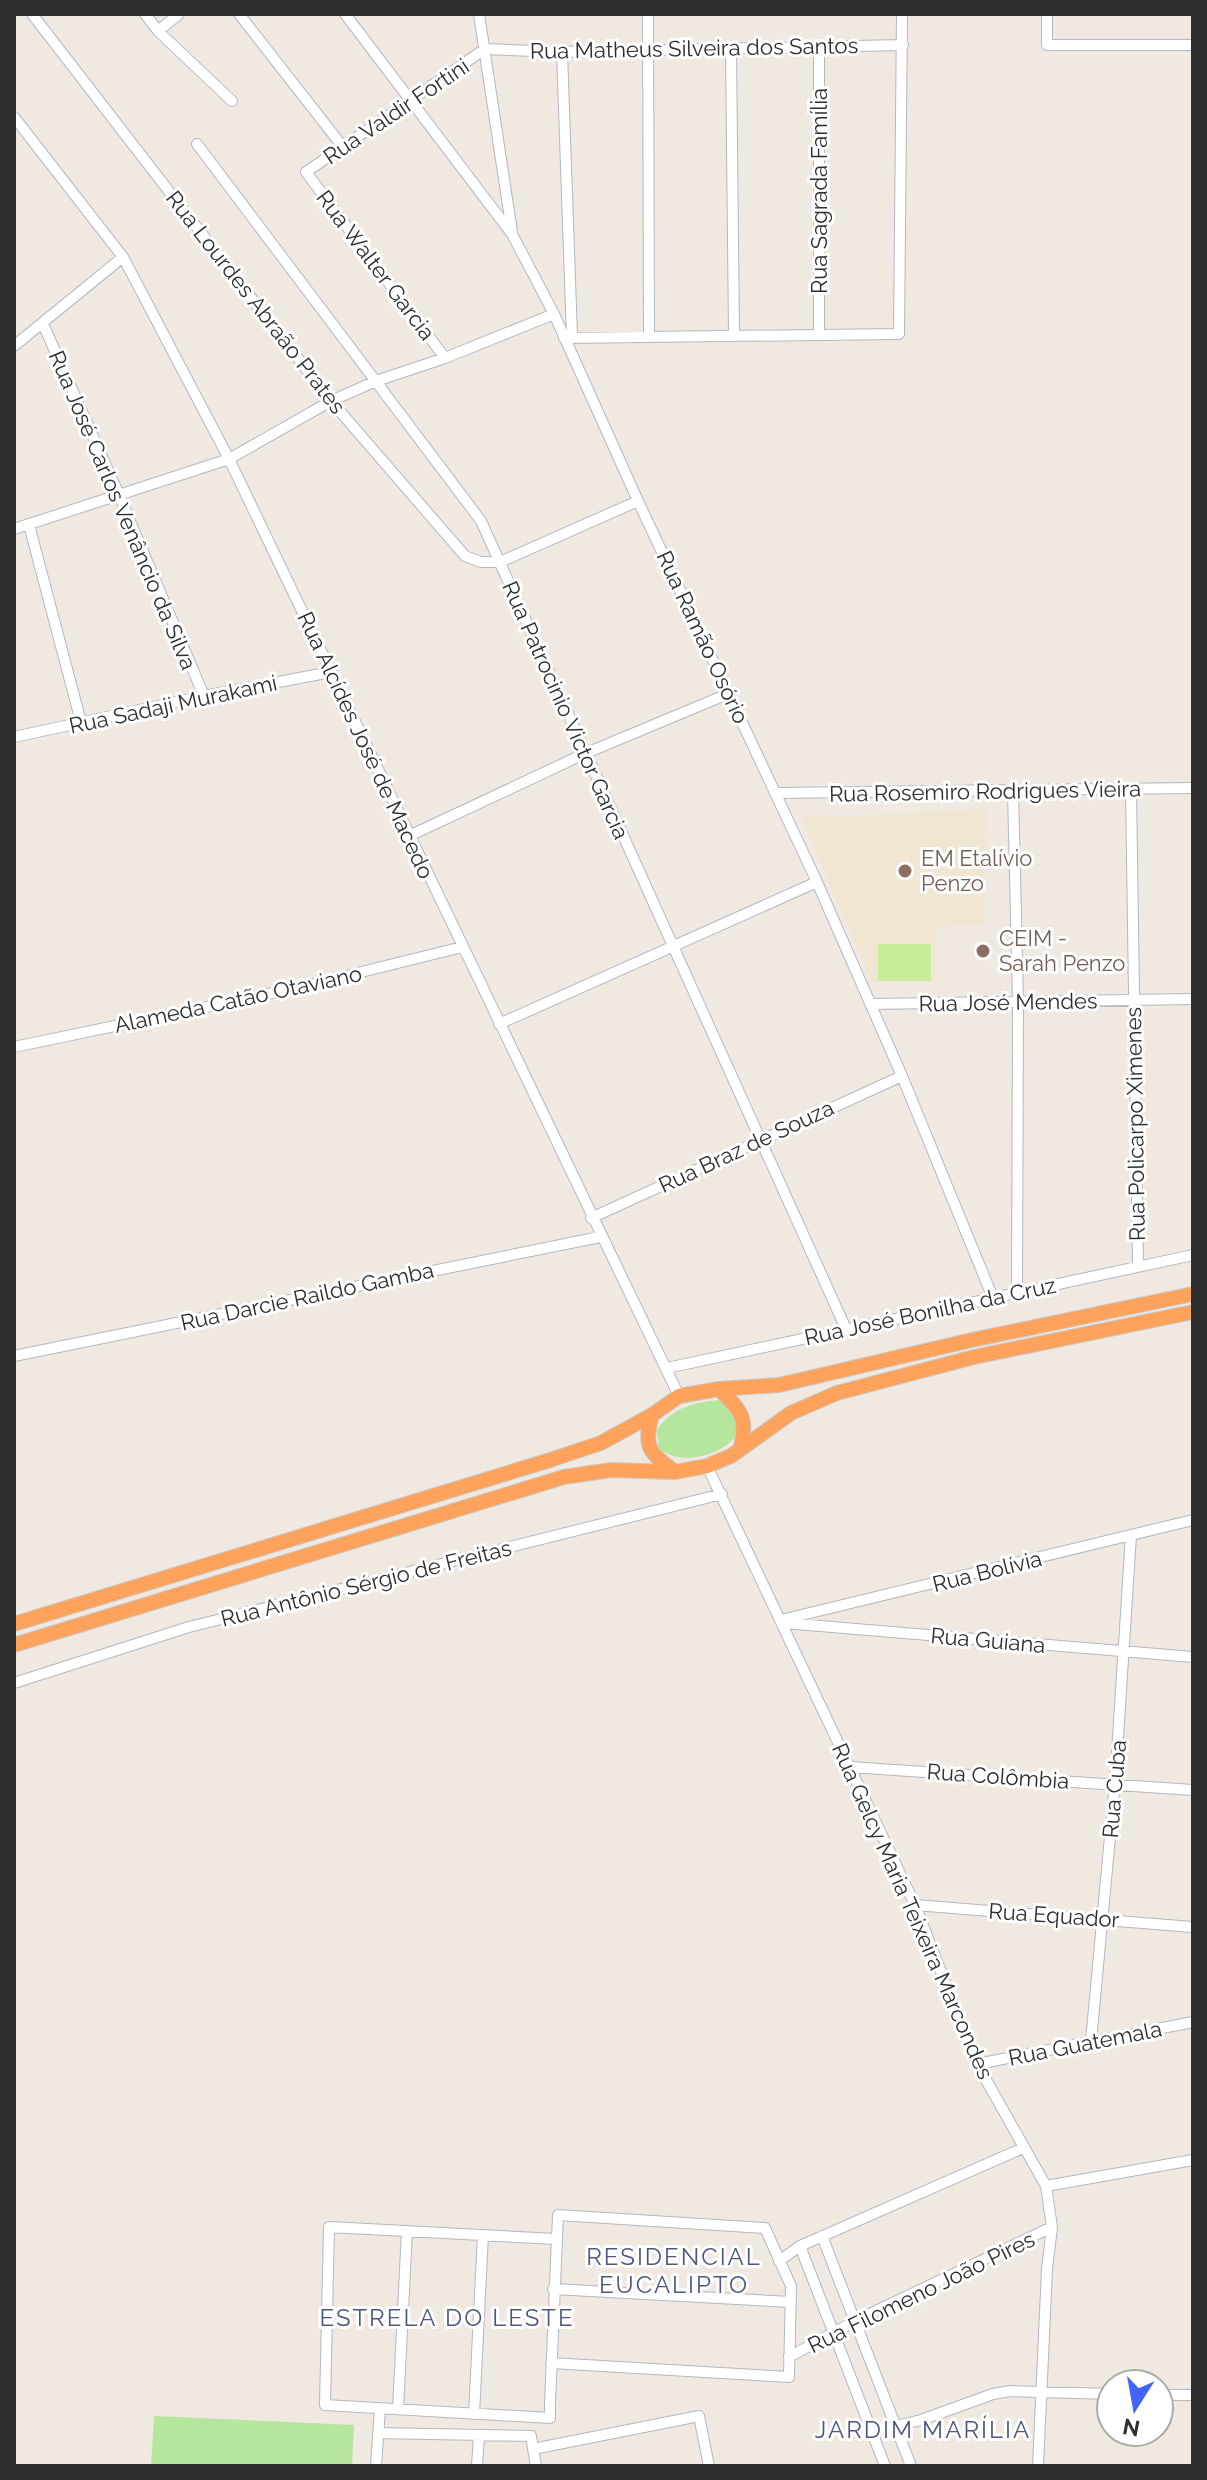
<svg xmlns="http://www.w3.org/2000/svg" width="1207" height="2480" viewBox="0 0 1207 2480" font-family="Raleway,sans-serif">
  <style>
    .education { fill: #f0e6d1 }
    .green { fill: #b6e59e }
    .pitch { fill: #c9ec9a }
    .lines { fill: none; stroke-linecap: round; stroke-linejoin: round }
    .minor-casing { stroke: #b4b7c1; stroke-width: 12 }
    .highway-casing { stroke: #c9c9c9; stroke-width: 16 }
    .minor { stroke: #fff; stroke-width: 10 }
    .highway { stroke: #ffa35c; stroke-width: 14 }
    .education-dot { fill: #8d6e63; stroke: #fff; stroke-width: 3 }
    .labels { text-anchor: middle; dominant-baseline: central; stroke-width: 6; stroke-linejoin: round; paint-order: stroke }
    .street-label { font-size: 22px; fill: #2e2e2e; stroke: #fff }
    .education-label { font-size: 22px; fill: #785e54; stroke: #fff; text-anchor: start }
    .neighbourhood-label { font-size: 24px; letter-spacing: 2px; fill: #4d5680; stroke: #fff }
  </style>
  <rect width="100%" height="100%" fill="#efe9e1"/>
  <path class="education" d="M986,809l-3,115 -48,3 2,53 -65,2 -70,-164z"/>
  <path class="green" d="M719,1400l10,3 8,7v25c-16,21 -57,32 -78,13l-2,-18c15,-22 37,-28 62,-30z
    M154,2416l200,9 -2,41h-201z"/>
  <path class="pitch" d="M878,944h53v37h-53z"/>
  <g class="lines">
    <defs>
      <path id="minor" d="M32,14l299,387 134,155 16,6h19l138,-61
        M145,14l13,17 74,70
        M239,14l104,133
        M345,14l167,220 42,80 84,187 179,381 85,194 91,222
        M479,14l33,218
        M648,14l1,322
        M1047,14v31h146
        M158,31l21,-17
        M819,47v288
        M731,49l3,285
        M562,52l10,285
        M14,117l109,140 106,202 450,937
        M197,144l284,377 365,808
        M43,324l76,171 85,201
        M564,338l335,-4 3,-320
        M14,346l109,-89
        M445,358l-139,-186 179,-123 77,3 341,-7
        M29,525l52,197
        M14,529l215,-70 102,-58 45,-20 69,-23 109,-44
        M14,737l190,-41 127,-24
        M1131,789l7,477
        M1013,791l5,211 -1,291
        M776,793l417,-5
        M409,836l175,-82 146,-61
        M870,1004l323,-5
        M499,1024l318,-142
        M14,1047l283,-59 165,-41
        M591,1218l311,-142
        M14,1356l586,-119
        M667,1368l526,-113
        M707,1466l208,439 62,159 69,122 6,41 -5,42 -9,197
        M781,1620l412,-100
        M784,1623l409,34
        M14,1683l175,-56 533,-133
        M850,1767l343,23
        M915,1905l278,22
        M1091,2041l24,-258 16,-247
        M977,2064l216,-42
        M1046,2186l147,-26
        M822,2236l89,230
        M800,2246l85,220
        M779,2261l21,-15 223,-98
        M553,2289l238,13
        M789,2357l64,-35 199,-95
        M551,2363l238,14 2,-91 -26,-58 -207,-13 -8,188v15l-225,-13 4,-178 227,12
        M1159,2395h34
        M398,2409l9,-178
        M474,2414l9,-179
        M871,2432l50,-12 72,-26 17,-3 101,3
        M378,2433l153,3 5,30
        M533,2449l166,-33 10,50
        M376,2466l4,-57
        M477,2466l2,-30"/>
      <path id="highway" d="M719,1389c21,21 29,27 22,58
        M652,1415c-9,32 -3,37 23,57
        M14,1624l533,-163 54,-18 51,-28 27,-19 40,-7 60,-4 193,-45 221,-46
        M14,1645l550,-168 47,-7 64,2 32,-6 24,-10 60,-43 46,-20 137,-36 219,-45"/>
    </defs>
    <use href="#minor" class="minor-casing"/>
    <use href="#highway" class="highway-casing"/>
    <use href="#minor" class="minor"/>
    <use href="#highway" class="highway"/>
  </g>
  <g class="education-dot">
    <circle cx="905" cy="871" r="8"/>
    <circle cx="983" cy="951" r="8"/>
  </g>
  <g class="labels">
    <g class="street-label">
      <text transform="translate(694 48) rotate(-1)">Rua Matheus Silveira dos Santos</text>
      <text transform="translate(396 111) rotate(-34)">Rua Valdir Fortini</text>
      <text transform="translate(819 191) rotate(-90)">Rua Sagrada Família</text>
      <text transform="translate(376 265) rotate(53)">Rua Walter Garcia</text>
      <text transform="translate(256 302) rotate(52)">Rua Lourdes Abraão Prates</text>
      <text transform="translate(123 510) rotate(67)">Rua José Carlos Venâncio da Silva</text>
      <text transform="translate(703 637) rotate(65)">Rua Ramão Osório</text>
      <text transform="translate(173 704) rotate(-12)">Rua Sadaji Murakami</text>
      <text transform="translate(566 710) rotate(66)">Rua Patrocinio Victor Garcia</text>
      <text transform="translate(366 745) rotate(65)">Rua Alcídes José de Macedo</text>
      <text transform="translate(985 791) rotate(-1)">Rua Rosemiro Rodrigues Vieira</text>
      <text transform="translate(238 999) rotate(-12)">Alameda Catão Otaviano</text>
      <text transform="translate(1008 1002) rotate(-1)">Rua José Mendes</text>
      <text transform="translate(1135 1124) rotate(-91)">Rua Policarpo Ximenes</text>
      <text transform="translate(746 1146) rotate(-25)">Rua Braz de Souza</text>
      <text transform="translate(307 1296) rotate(-12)">Rua Darcie Raildo Gamba</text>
      <text transform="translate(930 1311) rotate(-12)">Rua José Bonilha da Cruz</text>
      <text transform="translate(987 1571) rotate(-14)">Rua Bolívia</text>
      <text transform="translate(366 1583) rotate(-14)">Rua Antônio Sérgio de Freitas</text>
      <text transform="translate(988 1640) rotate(5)">Rua Guiana</text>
      <text transform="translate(998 1776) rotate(4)">Rua Colômbia</text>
      <text transform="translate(1114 1789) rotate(-85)">Rua Cuba</text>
      <text transform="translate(913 1911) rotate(66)">Rua Gelcy Maria Teixeira Marcondes</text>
      <text transform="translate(1054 1915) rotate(4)">Rua Equador</text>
      <text transform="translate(1085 2043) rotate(-11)">Rua Guatemala</text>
      <text transform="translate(921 2292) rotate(-26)">Rua Filomeno João Pires</text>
    </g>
    <g class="education-label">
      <text x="921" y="858">EM Etalívio<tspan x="921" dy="25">Penzo</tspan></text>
      <text x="999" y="938">CEIM -<tspan x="999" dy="25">Sarah Penzo</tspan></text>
    </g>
    <g class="neighbourhood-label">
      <text x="674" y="2256">RESIDENCIAL<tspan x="674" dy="28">EUCALIPTO</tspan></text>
      <text x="447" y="2317">ESTRELA DO LESTE</text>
      <text x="923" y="2429">JARDIM MARÍLIA</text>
    </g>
  </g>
  <rect width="1207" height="2480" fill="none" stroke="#2e2e2e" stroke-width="32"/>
  <g transform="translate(1135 2408) rotate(191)"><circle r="38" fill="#ffffff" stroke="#ababab" stroke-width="2"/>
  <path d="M0-6L14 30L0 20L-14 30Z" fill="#4264fb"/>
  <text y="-12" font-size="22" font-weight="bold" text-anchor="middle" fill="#2e2e2e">N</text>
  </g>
</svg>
